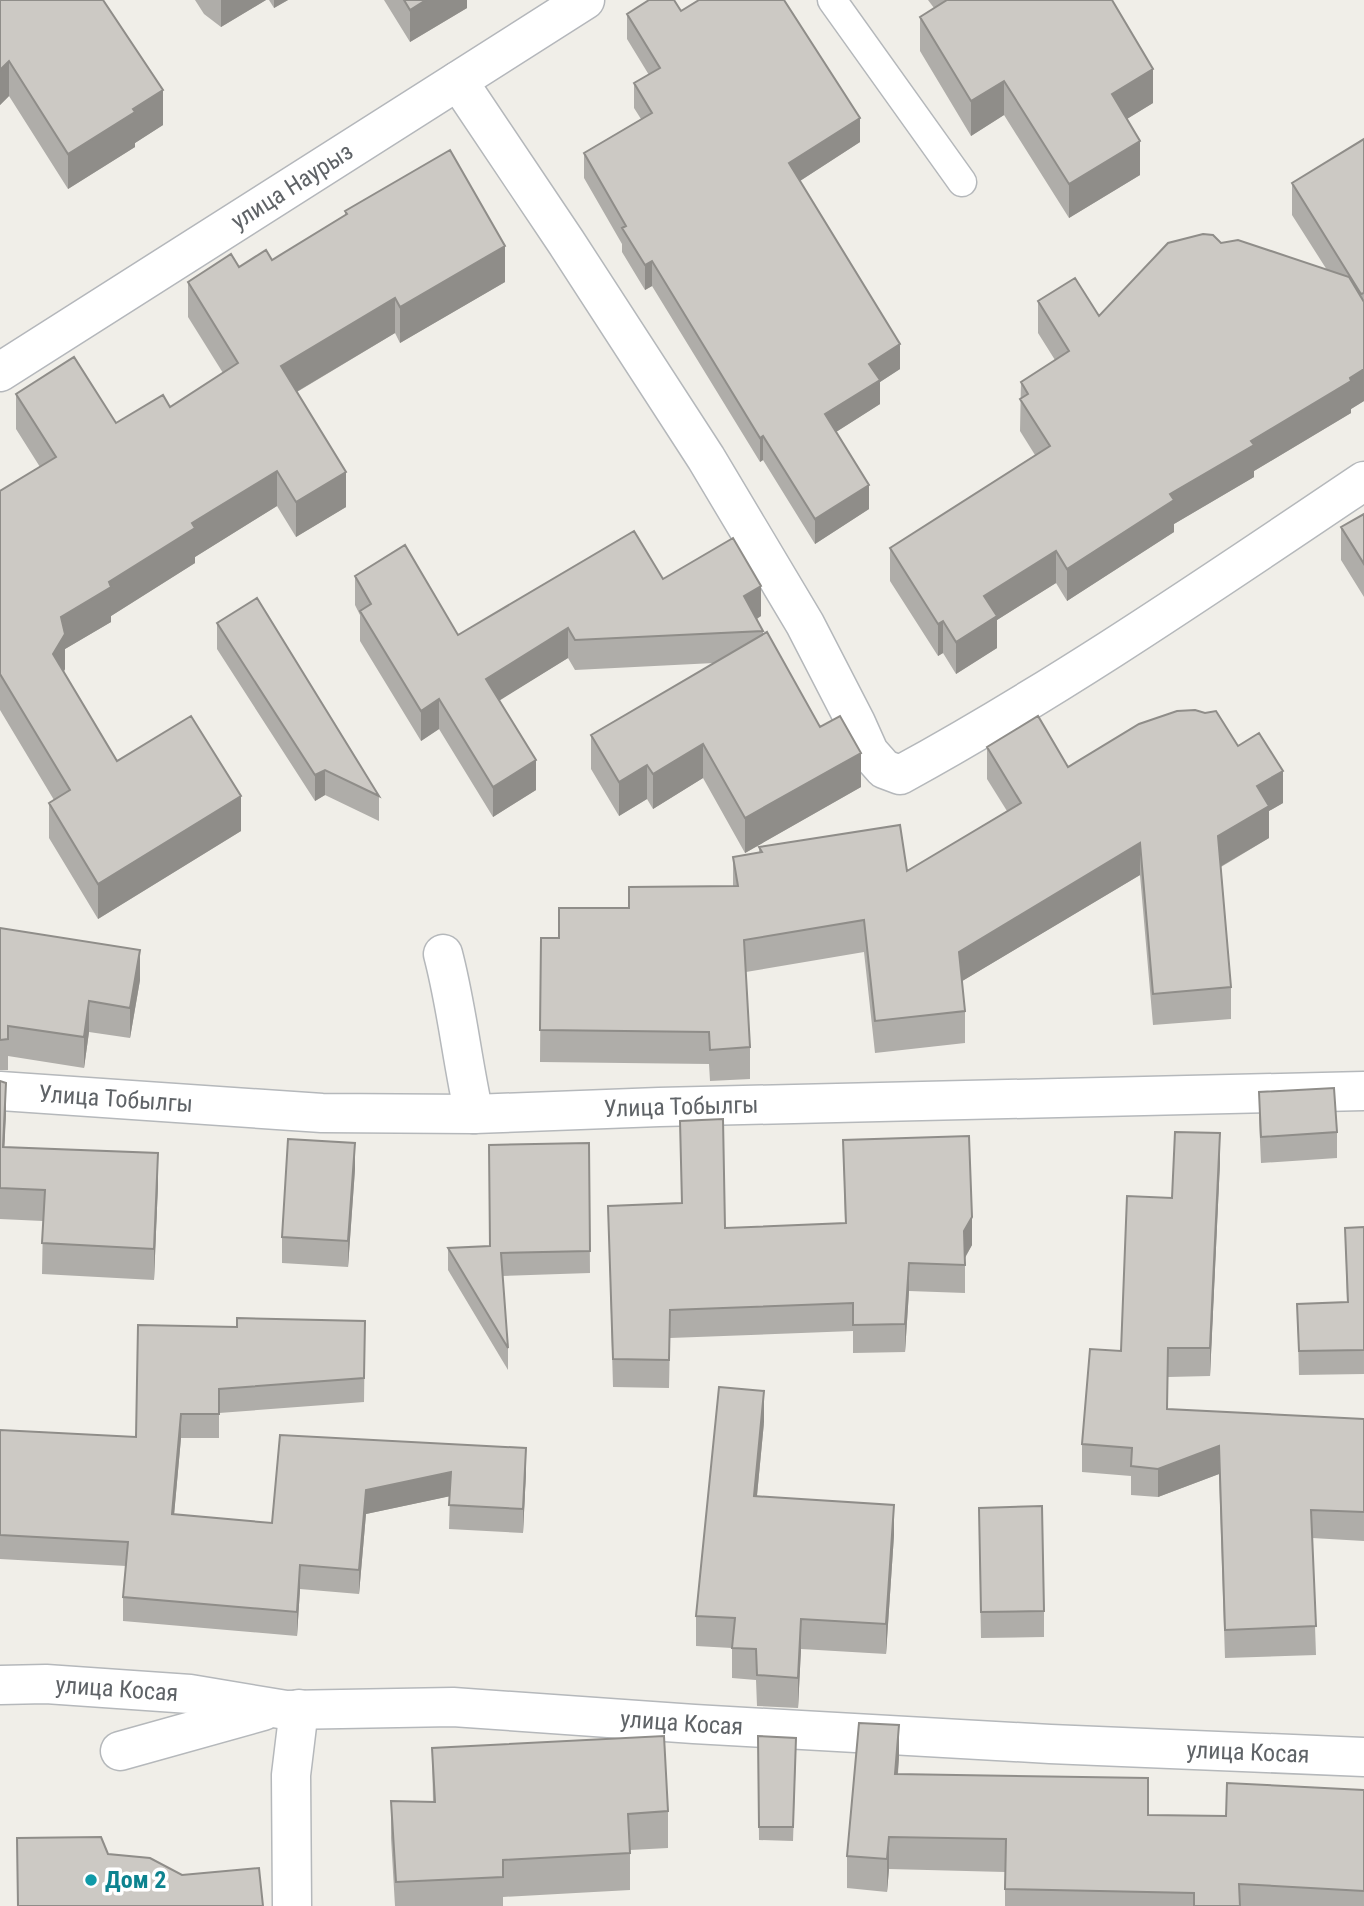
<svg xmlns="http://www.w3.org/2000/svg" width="1364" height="1906" viewBox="0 0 1364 1906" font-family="'Roboto Condensed',sans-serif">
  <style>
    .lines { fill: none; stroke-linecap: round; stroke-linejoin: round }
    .lane-casing { stroke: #b5b8bb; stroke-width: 31 }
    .street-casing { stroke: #b5b8bb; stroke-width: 41 }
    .secondary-casing { stroke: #b4b7bb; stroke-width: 41 }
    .lane { stroke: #fff; stroke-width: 28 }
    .street { stroke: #fff; stroke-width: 38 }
    .secondary { stroke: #fff; stroke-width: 38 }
    .wall { fill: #afada9 }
    .shaded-wall { fill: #8f8d89 }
    .building { fill: #ccc9c4; stroke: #8f8d89; stroke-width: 2 }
    .culture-dot { fill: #0f9aa8; stroke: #fff; stroke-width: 2.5 }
    .labels { text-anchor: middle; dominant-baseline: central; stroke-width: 7; stroke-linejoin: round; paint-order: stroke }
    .street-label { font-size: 24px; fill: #5f6367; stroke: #fff }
    .culture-label { font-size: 24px; font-weight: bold; fill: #0d838f; stroke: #fff; text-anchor: start }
  </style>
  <rect width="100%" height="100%" fill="#f0eee8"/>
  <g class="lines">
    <defs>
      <path id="lane" d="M832,0l130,182"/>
      <g id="street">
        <path d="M458,81l108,161 140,216 99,166 51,99 13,29 15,17 16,6c161,-88 312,-192 464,-294"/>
        <path d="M443,954c14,53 19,107 31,160"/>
        <path id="s1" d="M0,1091l322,22 152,1 185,-7 705,-16"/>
        <path id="s2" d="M0,1685l46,-1 144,10 96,16 167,-3 241,17 356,20 314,13"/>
        <path d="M120,1751l143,-40"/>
        <path d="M292,1906l-1,-131 8,-66"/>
      </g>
      <g id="secondary">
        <path id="s3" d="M0,372l585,-372"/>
      </g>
    </defs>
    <use href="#lane" class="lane-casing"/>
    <use href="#street" class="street-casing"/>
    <use href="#secondary" class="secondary-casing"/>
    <use href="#lane" class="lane"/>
    <use href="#street" class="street"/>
    <use href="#secondary" class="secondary"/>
  </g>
  <path class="wall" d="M0,0l163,125 -28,18v4l-67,42 -59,-93 -9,9z
    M195,0h71l-45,27 -17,-13z
    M269,0h19l-14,8z
    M384,0h83v8l-57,34z
    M928,0h184l41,103 -26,16 13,56 -71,43 -65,-103 -33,21 -51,-85v-34l14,-9z
    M681,11l179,131 -60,39 100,188 -20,13v22l-44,28 33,77 -54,35 -52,-84 -3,2 -108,-176 -7,4 -23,-38v-8l-38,-66v-25l57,-34 -7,-11v-25l15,-8 -22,-36v-25z
    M1364,139v262l-13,8v4l-97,58v6l-80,47v8l-107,69 -11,-18 -59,37v28l-41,26 -13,-21 -5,3 -48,-75v-33l145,-93 -15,-24 1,-49 34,-22 -17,-27v-32l61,15 122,-73 106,27 -35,-55v-32z
    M345,211l160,71 -105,61 -5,-10 -98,59 49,115 -50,30 -19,-31 -82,51v6l-84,53v6l-46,27v20l-1,3 53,89 124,70 -143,88 -49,-81v-35l5,-3 -54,-90v-219l40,-24 -24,-38v-35l100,29 54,-16 53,-34 -35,-56v-35l51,-15 33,-7 73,-44z
    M1364,514v83l-23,-37v-33z
    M355,576l103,59 205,-56 98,37 -4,3 6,12v3l57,93 41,60 -116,66 -42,-75 -50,31 -6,-10 -28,17 -28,-47v-34l123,-72 -139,7 -7,-12 -69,42 37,90 -43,27 -54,-88 -18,12 -61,-100v-26l-5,-10z
    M217,623l162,173v25l-54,-26 -10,6 -98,-152z
    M1238,746l45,57 -14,8v27l-48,29 10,120v32l-78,6 -13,-150 -178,106 3,30v32l-90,10 -11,-101 -118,20 4,75v32l-40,2 -1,-17 -169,-2 1,-124h18l70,-30 104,-22v-29l26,-4v-6l148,24 100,-60 -20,-32v-32l81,20z
    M0,928l140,52 -10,58 -41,-6 -5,36 -76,-12v14h-8z
    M0,1081l6,32 -2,34 154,37 -4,96 -112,-6 1,-53 -43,-2z
    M1259,1092l78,40v26l-76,5 -2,-45z
    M843,1140l129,105 -7,13v35l-56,-2 -4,61 -52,1v-22l-183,7 -1,50 -56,-1 -5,-181 117,22 120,-5z
    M589,1143l1,130 -88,3 6,72v22l-60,-100v-22l42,-2z
    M1220,1162l-10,214 -42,1 -1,32 197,10v122l-52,-3 4,117 -91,3 -6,-184 -61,23 -27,-2v-19l-49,-4v-28l39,-93 51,-153z
    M355,1169l-7,98 -66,-4v-26z
    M1364,1227v147l-65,1 -2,-71 50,-2 -2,-74z
    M365,1321l-1,81 -145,11v25h-38l-7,76 98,9 254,-51 -3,61 -74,-4 1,-33 -84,18 -7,80 -59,-5 -3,47 -174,-15v-24l3,-31 -126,-7v-129l136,7 101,-110z
    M764,1422l-7,74 137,39 -8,119 -85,-5 -3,59 -41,-2 -1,-26 -24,-2v-30l-36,-2v-30z
    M979,1533l65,78v26l-63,1z
    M758,1736l38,16 -3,89 -34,-1z
    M432,1748l236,63v37l-38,2v40l-127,7v9h-108l-4,-68v-37l42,1z
    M899,1757l-1,17 250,41 78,1 138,-26v116h-359v-34l-116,-3 -2,23 -40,-4v-32z"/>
  <path class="shaded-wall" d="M221,0h45l-45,27z
    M274,0h14l-14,8z
    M426,0h41v8l-57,34v-32z
    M9,61v35l-9,9v-35z
    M1153,69v34l-41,25v-34z
    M1004,81v34l-33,21v-35z
    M163,90v35l-28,18v4l-67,42v-35l65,-45z
    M860,118v24l-71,46v-25z
    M1140,141v34l-71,43v-34z
    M505,246v36l-105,61v-36z
    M652,261v25l-7,4v-25z
    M395,298v35l-114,68v-35z
    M900,344v25l-20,13v22l-55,35v-25l44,-50z
    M1364,369v32l-13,8v4l-97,58v6l-80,47v8l-107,69v-32l103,-75z
    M763,436v24l-3,2v-24z
    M277,471v35l-82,51v6l-84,53v6l-46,27v20l-12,21v-36l8,-37 131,-94z
    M346,472v35l-50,30v-35z
    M869,485v24l-54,35v-25z
    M1056,551v32l-59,37v28l-41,26v-32l28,-46z
    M761,586v30l-17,10v-30z
    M943,621v32l-5,3v-32z
    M568,628v30l-82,51v-30z
    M439,699v30l-18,12v-30z
    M703,744v34l-50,31v-35z
    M861,753v34l-116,66v-35z
    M536,760v30l-43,27v-30z
    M647,765v34l-28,17v-34z
    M325,770v25l-10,6v-26z
    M1283,771v32l-14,8v27l-51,30v-32l39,-50z
    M241,796v35l-143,88v-35z
    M1140,843v32l-181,108v-31z
    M140,950v30l-10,58v-30z
    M89,1001v31l-5,36v-31z
    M6,1083v30l-3,65v-31z
    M1220,1133v29l-10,214v-28z
    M355,1143v26l-7,98v-26z
    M158,1153v31l-4,96v-31z
    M972,1217v28l-8,14v-28z
    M909,1263v28l-4,61v-28z
    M764,1391v31l-10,104v-30z
    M181,1414v24l-9,100v-24z
    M1219,1446v28l-61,23v-28z
    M526,1448v24l-3,61v-24z
    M451,1472v24l-85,18 -7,80v-24l7,-80z
    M894,1505v30l-8,119v-30z
    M300,1565v24l-3,47v-24z
    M801,1619v30l-3,59v-30z
    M899,1725v32l-4,49v-32z
    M889,1837v32l-2,23v-33z"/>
  <path class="building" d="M0,0h103l60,90 -30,19 2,3 -67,42 -59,-93 -9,9z
    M404,0h22l-16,10z
    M649,0h25l7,11 18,-11h85l76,118 -71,45 111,181 -31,20 11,16 -55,34 44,71 -54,34 -52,-83 -3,2 -108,-177 -7,4 -23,-37 4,-2 -42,-73 68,-40 -18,-30 26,-15 -33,-54z
    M947,0h165l41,69 -41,25 28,47 -71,43 -65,-103 -33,20 -51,-84z
    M1364,139v154l-3,1 -69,-111z
    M450,150l55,96 -105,61 -5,-9 -114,68 65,106 -50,30 -19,-31 -85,52 3,5 -86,54 2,5 -50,30 4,17 -12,20 64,107 74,-45 50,80 -143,88 -49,-81 21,-13 -70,-116v-183l56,-34 -40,-63 58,-37 42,66 47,-28 7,12 68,-44 -50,-81 43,-28 8,13 27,-17 6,10 75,-46 -2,-3z
    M1203,234l10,1 8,8 17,-3 111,37 15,25v67l-14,9 1,3 -100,60 3,4 -84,49 4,6 -107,69 -11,-18 -72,45 13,20 -41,26 -13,-21 -5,3 -48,-76 160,-102 -30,-47 8,-5 -7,-12 48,-31 -31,-50 37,-23 24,38 69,-73z
    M1364,514v50l-23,-37z
    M634,531l29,48 70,-41 28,48 -17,10 19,35 -188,9 -7,-12 -82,51 50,81 -43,27 -54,-88 -18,12 -61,-100 11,-7 -16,-28 50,-31 53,90z
    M257,598l122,198 -54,-26 -10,5 -98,-152z
    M767,632l53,95 20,-11 21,37 -116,65 -42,-74 -50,30 -6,-9 -28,17 -28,-47z
    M1195,710l10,3 11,-2 22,35 21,-13 24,38 -26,15 12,20 -51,30 13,151 -78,7 -13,-151 -181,109 6,59 -90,10 -11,-101 -120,20 6,107 -40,3 -1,-18 -169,-2 1,-92h18v-30h70v-21l109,-1 -5,-29 29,-5 -3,-5 141,-22 7,46 114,-68 -34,-56 51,-31 30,51 71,-43 38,-13z
    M0,928l140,22 -10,58 -41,-7 -5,36 -76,-11v13l-8,1z
    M0,1081l6,2 -3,64 155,6 -4,96 -112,-6 3,-53 -45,-2z
    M1334,1088l3,44 -76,5 -2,-45z
    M723,1119l2,109 121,-5 -3,-83 126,-4 3,81 -8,14 1,34 -56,-2 -4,61 -52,1v-22l-183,7 -1,50 -56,-1 -5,-153 74,-3 -2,-82z
    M1175,1132l45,1 -10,215h-42l-1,61 197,10v93l-53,-2 5,116 -91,4 -6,-184 -61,23 -27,-3 1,-18 -50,-4 8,-95 31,2 6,-155 45,2z
    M288,1139l67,4 -7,98 -66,-4z
    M589,1143l1,108 -89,2 7,95 -60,-100 42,-2 -1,-101z
    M1364,1227v123l-65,1 -2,-47 51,-2 -3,-74z
    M237,1318l128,3 -1,57 -145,11v25h-38l-9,100 100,9 8,-88 246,13 -3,61 -74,-4 2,-33 -85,18 -7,80 -59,-5 -3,47 -174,-15 5,-55 -128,-7v-105l136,7 2,-112 99,2z
    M719,1387l45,4 -10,105 140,9 -8,119 -85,-5 -3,59 -41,-3 -1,-26 -24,-1 3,-30 -39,-2z
    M1042,1506l2,105 -63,1 -2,-104z
    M859,1723l40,2 -4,49 253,4v37l78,1 1,-33 137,7v101l-125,-7 1,22h-46v-13l-189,-4 1,-50 -117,-2 -2,22 -40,-3z
    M664,1736l4,75 -40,3 2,39 -127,7v17l-107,5 -5,-81 44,1 -3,-54z
    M758,1736l38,2 -3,89h-34z
    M101,1837l7,17 42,4 32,17 77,-7 4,38h-245l-1,-68z"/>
  <circle class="culture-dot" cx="91" cy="1880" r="7"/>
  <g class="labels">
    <g class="street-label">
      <text stroke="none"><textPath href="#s3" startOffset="346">улица Наурыз</textPath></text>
      <text stroke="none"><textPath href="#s1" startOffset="116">Улица Тобылгы</textPath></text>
      <text stroke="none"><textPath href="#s1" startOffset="682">Улица Тобылгы</textPath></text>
      <text stroke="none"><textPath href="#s2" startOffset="117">улица Косая</textPath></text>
      <text stroke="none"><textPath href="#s2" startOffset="684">улица Косая</textPath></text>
      <text stroke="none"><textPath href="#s2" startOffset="1251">улица Косая</textPath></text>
    </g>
    <g class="culture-label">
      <text x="105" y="1880">Дом 2</text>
    </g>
  </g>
</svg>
